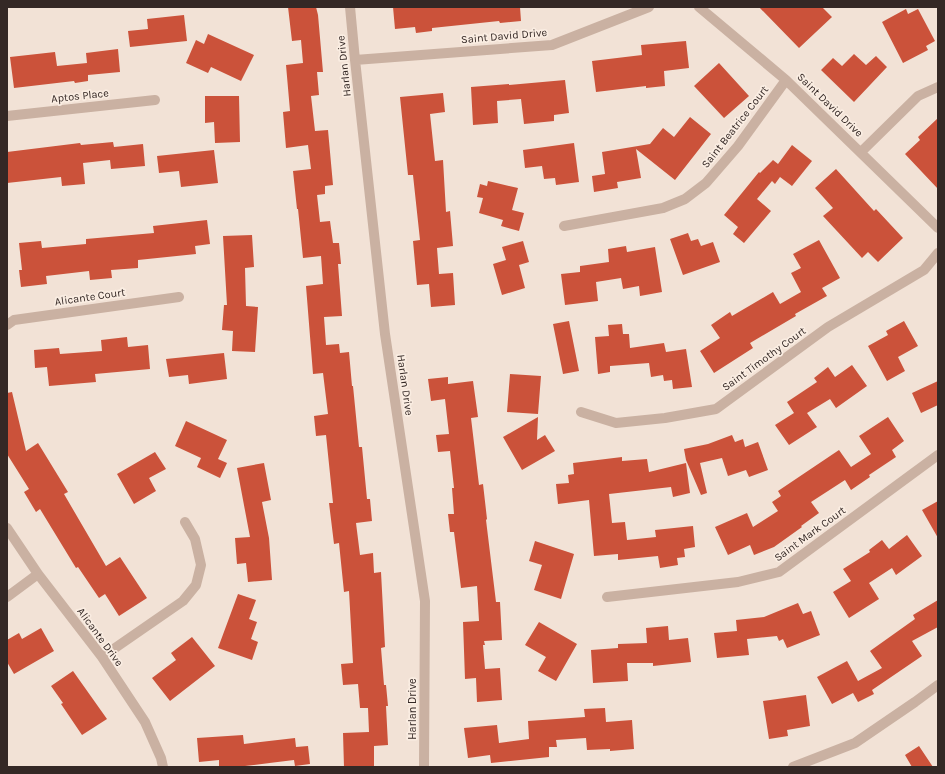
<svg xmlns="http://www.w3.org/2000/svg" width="945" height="774" viewBox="0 0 945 774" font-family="Karla,sans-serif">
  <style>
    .building { fill: #cb523a }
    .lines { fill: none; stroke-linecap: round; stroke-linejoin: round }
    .minor { stroke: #cab1a2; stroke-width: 10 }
    .labels { text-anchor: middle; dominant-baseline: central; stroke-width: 3.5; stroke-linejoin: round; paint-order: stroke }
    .street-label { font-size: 11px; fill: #342825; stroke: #faede2 }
  </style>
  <rect width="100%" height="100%" fill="#f2e2d6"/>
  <path class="building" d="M288,7h28l2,8 5,57h-6l2,23 -8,1 4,35 13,-1 5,55 -8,1v8l-8,1 3,27 10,-1 3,22h6l2,21h-3l4,52 -18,1 2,28 13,-1 1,9 9,-1 3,34h1l6,61h3l5,52h3l2,22 -16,2 4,32 13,-2 1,20 7,-1 4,75 -4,1 3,37h2l2,21h-2l2,39 -14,1v21h-30l-1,-34 26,-1 -1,-24h-8l-2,-24 -15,1 -2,-21 12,-1 -4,-72 -5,1 -5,-49 -5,1 -5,-41h4l-7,-68 -10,1 -2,-20 14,-2 -5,-41 -10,1 -7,-88 17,-2 -2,-28 -18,2 -5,-49h-1l-4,-38 18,-2 -3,-24 -22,3 -3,-36 7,-1 -4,-46 17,-2 -2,-23 -9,1z
    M393,7h127l1,14 -21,2 -1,-2 -67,7v3l-16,2 -1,-6 -20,2z
    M759,7h63l10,10 -33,31z
    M906,9l2,5 10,-5 17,32 -9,5 2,4 -25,13 -21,-41z
    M184,15l3,26 -57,6 -2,-16 20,-2 -1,-10z
    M208,34l46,21 -13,26 -30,-14 -3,6 -22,-10 10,-23 8,4z
    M686,41l3,27 -25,3 1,15 -19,2v-2l-50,6 -4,-31 50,-6 -1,-10z
    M118,49l2,23 -32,3v6l-13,2 -1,-2 -60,7 -4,-31 45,-5 2,14 30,-3 -1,-10z
    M854,54l12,11 10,-9 11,11 -33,35 -33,-32 12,-12 9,8z
    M719,63l30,33 -25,22 -30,-32z
    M565,80l4,33 -15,2v6l-30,3 -3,-25 -24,2 1,22 -25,2 -2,-38 38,-3v1z
    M443,93l2,19 -15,2 5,47 8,-1 3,52 4,-1 3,35 -16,2 2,26 14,-1 2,32 -24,2 -2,-23 -12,1 -4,-44 7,-1 -7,-65h-5l-8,-78z
    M205,96h34l1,46 -25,1 -1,-21 -9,1z
    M690,117l21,17 -36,46 -39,-31 5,29 -24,4 1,6 -24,4 -2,-16 13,-2 -3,-22 48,-8 13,-16 11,9z
    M938,118v71l-33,-35 15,-14 -2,-3z
    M113,142l1,5 29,-3 2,22 -34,3 -1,-9 -27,3 2,21 -23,2 -1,-9 -54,6v-31l73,-9 1,2z
    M574,143l5,39 -23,3 -1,-7 -11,1 -2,-13 -17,2 -2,-18z
    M792,145l20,16 -20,25 -12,-9 -5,7 -3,-3 -15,18 14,12 -27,32 -11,-9 5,-7 -14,-12 35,-43 1,1 13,-13 5,4z
    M214,150l4,33 -37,4 -2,-16 -20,2 -2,-17z
    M836,169l38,42 2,-2 27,29 -25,24 -10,-10 -6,6 -39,-42 10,-8 -18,-20z
    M488,181l30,7 -6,22 12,3 -5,18 -18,-5 2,-6 -24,-7 4,-15 -6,-1 3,-13 7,2z
    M207,220l3,24 -15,2 1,8 -58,6v8l-27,2 1,8 -22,2 -1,-9 -43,5 1,8 -26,3 -2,-17h3l-3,-27 22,-2 1,7 44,-4v-5l68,-6 -1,-7z
    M688,233l3,8 7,-2 3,7 12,-4 7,20 -37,13 -13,-36z
    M252,235l2,32 -9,1 1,38 12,1 -3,45 -23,-1 1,-20 -11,-1 2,-25h3l-4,-69z
    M819,240l21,38 -18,10 5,8 -32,18 1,2 -46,27 3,5 -39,25 -14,-22 20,-13 -9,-13 19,-13 2,4 41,-24 7,12 21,-12 -10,-19 10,-5 -8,-14z
    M523,241l6,21 -10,3 6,23 -23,7 -9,-31 13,-4 -4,-13z
    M626,246l1,6 28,-5 7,45 -22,4 -1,-10 -16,3 -2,-11 -25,4 2,19 -33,4 -4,-31 19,-2v-6l29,-4 -1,-13z
    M569,321l10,50 -16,3 -10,-50z
    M904,321l14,25 -20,11 7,14 -18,10 -19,-35 20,-11 -2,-4z
    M622,324l1,10h6l1,14 34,-5 2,9 20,-3 6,38 -19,2 -1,-9 -8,1 -1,-6 -12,2 -2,-14 -39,3v6l-12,2 -3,-37 14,-1 -1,-11z
    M127,337l1,10 20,-2 2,24 -55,5 1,8 -47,4 -2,-19 -12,1 -1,-18 25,-2 1,6 42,-3 -1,-11z
    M224,353l3,26 -38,5 -1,-9 -19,2 -3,-18z
    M852,365l15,21 -31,22 -6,-9 -23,14 10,14 -28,18 -14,-20 19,-12 -7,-11 30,-20 -3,-4 14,-11 7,10z
    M510,374l31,2 -3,38 -31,-2z
    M448,377v7l25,-3 5,36 -7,1 8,67 4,-1 4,35 -1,1 10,82h4l2,38 -18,1 1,4h-2l2,24 15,-1 2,32 -25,2 -1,-24 -11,1 -2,-57 16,-1 -2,-35 -16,2 -7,-56h-4l-2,-18h6l-2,-26h2l-4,-37 -12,1 -2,-17 13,-1 -4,-35 -14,2 -3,-22z
    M938,381v24l-17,8 -9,-20z
    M12,392l14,59 12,-8 30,49 -4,2 42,72 14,-9 27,41 -28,18 -14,-22 -6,4 -21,-31 -2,1 -36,-59 -4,3 -12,-20 5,-3 -22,-35v-61z
    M538,417l-1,23 8,-5 10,16 -33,19 -19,-33z
    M888,417l16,24 -12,9 4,7 -27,18 1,2 -19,13 -6,-10 -34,22 8,11 -18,13 1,1 -28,20 -20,8 -4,-10 -22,10 -13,-28 32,-14 6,14 25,-16 -6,-9 9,-6 -3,-5 61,-41 12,17 20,-13 -12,-18z
    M186,421l41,19 -9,19 9,4 -7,15 -23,-11 4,-9 -26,-12z
    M732,435l3,7 8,-3 2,8 13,-5 10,28 -19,7 -3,-7 -18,6 -6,-18 -22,5 7,30 -6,2 -15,-35 -2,-11 24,-5z
    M155,452l11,17 -17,9 7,13 -22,13 -17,-30z
    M622,457v4l25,-2 2,13 37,-9 4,30 -17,4 -2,-10 -62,7 3,29 13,-1 2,18 29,-3 -1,-7 38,-4 2,21 -11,2 1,8 -8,1 1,7 -18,3 -2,-12 -40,4v-6l-24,2 -5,-56 -31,4 -2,-20 13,-1 -1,-8 6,-1 -1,-11z
    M264,463l7,37 -9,2 7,36 3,42 -24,2 -2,-19 -9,1 -2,-26 15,-1 -13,-69z
    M938,501v37l-16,-28z
    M907,535l15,21 -26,19 -4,-7 -23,15 10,16 -30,19 -16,-26 18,-11 -8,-12 27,-17 -1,-2 13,-10 7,9z
    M535,541l39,13 -13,45 -27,-9 8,-25 -13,-4z
    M238,594l18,6 -7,19 8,3 -6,17 7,3 -6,18 -34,-12z
    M938,600v27l-26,14 10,15 -50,34 2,4 -16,8 -5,-9 -21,11 -15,-27 30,-16 11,20 24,-13 -12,-17 45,-32 -2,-4z
    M798,603l5,11 8,-3 9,24 -33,13 -4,-9 -4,2 -2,-5 -30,3 2,16 -32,3 -3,-25 23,-2 -1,-11 28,-3z
    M539,622l38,22 -21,37 -18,-10 8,-14 -21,-12z
    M668,626l1,14 19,-2 3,24 -38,4v-3h-26l1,18 -35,2 -2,-33 27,-2v-4l29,-1 -1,-15z
    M41,628l13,23 -40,23 -7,-12v-22l12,-7 3,6z
    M192,637l23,29 -45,35 -18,-23 24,-18 -5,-7z
    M73,671l34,48 -25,16 -21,-31 2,-1 -12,-17z
    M806,695l4,31 -23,4 1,6 -19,3 -6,-38z
    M605,708l1,14 26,-2 2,29 -24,2v-2l-23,1 -1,-12 -30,2 1,7h-8v10l-58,6 -1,-8 -22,3 -4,-30 33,-3 2,18 30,-4 -1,-18 57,-4 -1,-8z
    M243,735l1,9 51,-6 1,9 12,-1 2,18 -15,2 -1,-6 -49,6v1h-26v-7l-20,2 -2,-24z
    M919,746l14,21h-21l-7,-12z"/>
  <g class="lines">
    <path class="minor" d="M350,7l5,53 30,274 40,267 -1,166
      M699,7l87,73 152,148
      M355,60l197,-15 97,-38
      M7,116l148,-16
      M861,152l57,-56 20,-9
      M564,226l99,-18 22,-9 21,-16 32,-37 48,-66
      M7,325l7,-5 165,-23
      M581,412l35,11 49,-5 51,-9 112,-82 96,-57 14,-17
      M7,528l31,46 64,83 43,65 16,36 2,9
      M7,597l31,-23
      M607,597l131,-15 41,-10 159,-117
      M102,657l81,-56 13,-16 5,-20 -6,-26 -10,-17
      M793,767l62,-24 60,-41 23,-17"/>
  </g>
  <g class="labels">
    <g class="street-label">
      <text transform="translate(504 36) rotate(-5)">Saint David Drive</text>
      <text transform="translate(344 66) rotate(-96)">Harlan Drive</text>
      <text transform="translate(80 96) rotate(-6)">Aptos Place</text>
      <text transform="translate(830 105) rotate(44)">Saint David Drive</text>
      <text transform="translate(735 127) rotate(-52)">Saint Beatrice Court</text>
      <text transform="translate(90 297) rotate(-8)">Alicante Court</text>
      <text transform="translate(764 359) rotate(-36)">Saint Timothy Court</text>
      <text transform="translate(405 385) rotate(82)">Harlan Drive</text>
      <text transform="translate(810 534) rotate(-36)">Saint Mark Court</text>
      <text transform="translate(100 637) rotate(54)">Alicante Drive</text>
      <text transform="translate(412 709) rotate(-90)">Harlan Drive</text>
    </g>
  </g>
  <rect width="945" height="774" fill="none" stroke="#342825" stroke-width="16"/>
</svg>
